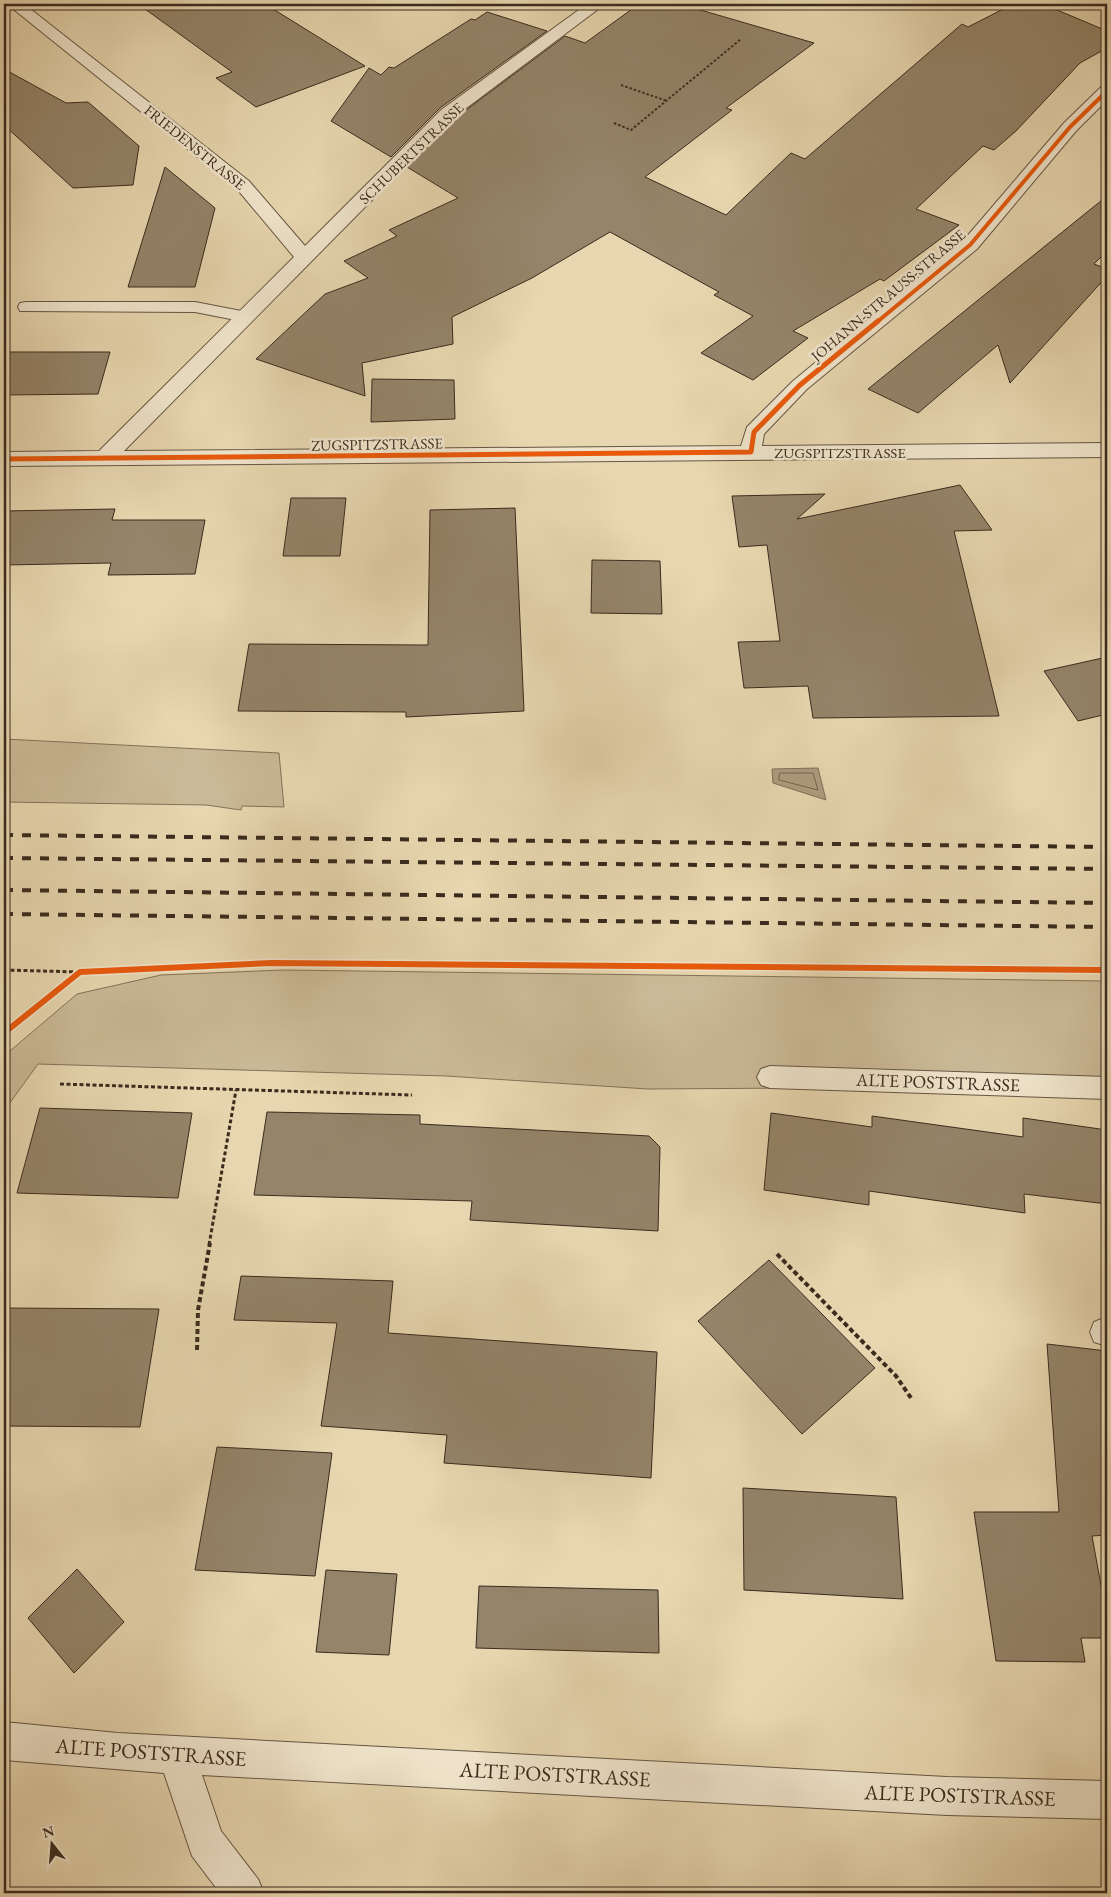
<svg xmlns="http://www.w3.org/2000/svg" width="1111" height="1897" viewBox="0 0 1111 1897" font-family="'EB Garamond',serif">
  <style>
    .green { fill: #cab996; stroke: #82725a }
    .water { fill: #ac9c7e; stroke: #7e6f58 }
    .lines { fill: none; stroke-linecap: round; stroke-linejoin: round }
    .shore { stroke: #73644e; stroke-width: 1 }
    .building { fill: #948469; stroke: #3a2b1e }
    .lane-casing { stroke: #655642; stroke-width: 2 }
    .street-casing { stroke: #655642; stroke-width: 2 }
    .path-far2 { stroke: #3a2b1e; stroke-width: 2; stroke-dasharray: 2.5 2; stroke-linecap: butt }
    .path-far1 { stroke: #3a2b1e; stroke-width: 3; stroke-dasharray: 4 2.5; stroke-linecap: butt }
    .path { stroke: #3a2b1e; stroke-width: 4; stroke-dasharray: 5 3; stroke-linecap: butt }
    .lane { fill: #efe4cb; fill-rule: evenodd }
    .street { fill: #efe4cb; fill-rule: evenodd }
    .rail { stroke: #3a2b1e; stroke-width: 4; stroke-dasharray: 9 9; stroke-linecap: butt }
    .cycleway-far2-casing { stroke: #efe4cb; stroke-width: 5.5 }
    .cycleway-far1-casing { stroke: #efe4cb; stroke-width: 8 }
    .cycleway-casing { stroke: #efe4cb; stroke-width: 9 }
    .cycleway-far2 { stroke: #e8590c; stroke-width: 4 }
    .cycleway-far1 { stroke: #e8590c; stroke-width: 5 }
    .cycleway { stroke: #e8590c; stroke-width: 6 }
    .labels { text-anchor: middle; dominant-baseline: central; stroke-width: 5; stroke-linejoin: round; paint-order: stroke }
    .far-street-label { font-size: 15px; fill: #3a2b1e; stroke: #efe4cb }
    .street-label { font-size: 18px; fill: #3a2b1e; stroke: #efe4cb }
    .near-street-label { font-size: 21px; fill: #3a2b1e; stroke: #efe4cb }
  </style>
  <rect width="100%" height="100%" fill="#e7d6af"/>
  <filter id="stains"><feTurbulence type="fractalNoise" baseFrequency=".004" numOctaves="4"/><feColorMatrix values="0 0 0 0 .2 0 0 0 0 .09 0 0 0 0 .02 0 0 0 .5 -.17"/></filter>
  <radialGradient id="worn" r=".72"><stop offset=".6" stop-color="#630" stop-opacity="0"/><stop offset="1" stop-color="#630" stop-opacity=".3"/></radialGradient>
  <path class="green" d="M4,739l275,14 5,54 -42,-1 -1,4 -35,-5 -202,-3z
    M283,970l824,11v105l-459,3 -202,-13 -408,-12 -34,47v-55l73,-62 84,-19z"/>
  <path class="water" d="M818,768l8,32 -53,-17 -1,-14z"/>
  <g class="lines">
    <path class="shore" d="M780,773h33l5,17 -39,-10z"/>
  </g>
  <path class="building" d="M138,4h127l100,62 -109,41 -40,-29 16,-6z
    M639,4h41l134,39 -88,65 6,2 -87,67 81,38 65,-62 14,6 157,-135 6,3 45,-23h30l64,27v17l-27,15 -64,68 -22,19 -11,-4 -67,63 43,16 -75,56 -4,-2 -87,52 15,7 -55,42 -52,-27 52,-37 -39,-21 5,-3 -109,-60 -78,46 -80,39 1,27 -91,19 3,33 -109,-37 69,-65 43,-16 -24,-17 53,-25 -8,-6 69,-32 -51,-31 47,-48 111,-83 20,7z
    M487,12l60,19 -107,77 -49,49 -60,-36 38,-53 12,7 8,-8 5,1 77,-49 4,1z
    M4,69l62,34 22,-1 51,44 -6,39 -60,3 -69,-63z
    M165,167l50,41 -20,79h-67z
    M1107,196v55l-13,13 13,5v7l-97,107 -12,-38 -80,68 -50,-24z
    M4,352h106l-12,42 -94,1z
    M372,379l82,1 1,39 -84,3z
    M960,485l32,45 -38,1 45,185 -186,2 -5,-32 -64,2 -6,-46 42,-1 -13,-96 -28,2 -7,-51 93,-2 -28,25z
    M291,498h55l-6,58h-57z
    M515,508l9,203 -118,6v-5l-168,-1 11,-67 179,1 2,-135z
    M115,509l-3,11h93l-10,54 -87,1 3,-12 -107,2v-54z
    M592,560l68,1 2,53 -71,-1z
    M1107,657v57l-29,7 -34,-50z
    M40,1108l152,5 -14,85 -161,-5z
    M267,1112l153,3v9l229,12 11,11 -2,84 -188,-11 2,-19 -218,-6z
    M771,1113l101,14v-11l151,21v-19l84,12v74l-83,-10 1,19 -156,-22v14l-105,-15z
    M769,1260l106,108 -73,66 -104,-113z
    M241,1276l152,5 -5,52 269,19 -6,126 -207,-15 3,-28 -126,-9 16,-103 -103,-3z
    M4,1308l155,1 -19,118 -136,-1z
    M1047,1344l60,7v184l-15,1 15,82v20h-26l4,24 -89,-1 -22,-149h85z
    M217,1447l115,6 -17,123 -120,-6z
    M743,1488l153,9 7,102 -159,-9z
    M77,1569l47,53 -50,51 -46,-55z
    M326,1570l71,4 -8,81 -73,-3z
    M479,1586l179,4 1,63 -183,-5z"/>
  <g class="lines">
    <defs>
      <path id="lane" d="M26,302h169l57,11 2,4 -2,4 -6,1 -51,-10 -175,-1 -2,-4 2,-4z
        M770,1066l337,11v22l-337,-11 -9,-3 -4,-8 4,-8z
        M1104,1318h3v28l-13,-4 -4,-10 4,-10z"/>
      <path id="street" d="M7,4h17l225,177 56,65 136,-136 146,-106h18l-152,114 -329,333 617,-5 6,-19 46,-46 170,-140 101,-118 37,-36 6,-1v14l-31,31 -99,118 -170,140 -43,45 -2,12 345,-3v14l-1103,9v-14l95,-1 195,-194 -57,-68z
        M4,1722l114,11 829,44 160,4v38l-160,-4 -745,-40 19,56 37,48 6,14h-44l-28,-37 -28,-83 -160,-13z"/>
    </defs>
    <use href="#lane" class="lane-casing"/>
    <use href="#street" class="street-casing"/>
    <path class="path-far2" d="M621,85l46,16
      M614,123l17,7 110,-91"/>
    <path class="path-far1" d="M4,970l76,2
      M60,1084l352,11
      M209,1245l27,-155"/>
    <path class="path" d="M777,1254l119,122 15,22
      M197,1350l1,-40 12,-67"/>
    <use href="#lane" class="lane"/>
    <use href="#street" class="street"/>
    <path class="rail" d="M4,835l1103,12
      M4,858l1103,11
      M4,890l1103,13
      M4,914l1103,13"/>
    <defs>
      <path id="cycleway-far2" d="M877,322l93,-77 100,-118 37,-36"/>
      <path id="cycleway-far1" d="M4,459l747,-7 3,-20 46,-47 78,-64"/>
      <path id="cycleway" d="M4,1033l76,-61 192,-9 835,7"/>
    </defs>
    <use href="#cycleway-far2" class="cycleway-far2-casing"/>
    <use href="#cycleway-far1" class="cycleway-far1-casing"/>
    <use href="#cycleway" class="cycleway-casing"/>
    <use href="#cycleway-far2" class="cycleway-far2"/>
    <use href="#cycleway-far1" class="cycleway-far1"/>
    <use href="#cycleway" class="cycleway"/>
  </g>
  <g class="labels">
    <g class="far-street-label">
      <text transform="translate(195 147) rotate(39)">FRIEDENSTRASSE</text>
      <text transform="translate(411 153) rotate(-44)">SCHUBERTSTRASSE</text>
      <text transform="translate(888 295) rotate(-40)">JOHANN-STRAUSS-STRASSE</text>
      <text transform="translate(377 444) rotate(-1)">ZUGSPITZSTRASSE</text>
      <text x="840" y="452">ZUGSPITZSTRASSE</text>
    </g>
    <g class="street-label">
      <text transform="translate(938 1082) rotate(2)">ALTE POSTSTRASSE</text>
    </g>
    <g class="near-street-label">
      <text transform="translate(151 1752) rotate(4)">ALTE POSTSTRASSE</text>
      <text transform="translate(555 1774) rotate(3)">ALTE POSTSTRASSE</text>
      <text transform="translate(960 1795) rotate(2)">ALTE POSTSTRASSE</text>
    </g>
  </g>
  <rect width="1111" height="1897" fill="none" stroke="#e7d6af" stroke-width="20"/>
  <rect x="5" y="5" width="1101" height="1887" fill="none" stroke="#3a2b1e" stroke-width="2.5"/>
  <rect x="10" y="10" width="1091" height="1877" fill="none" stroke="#3a2b1e"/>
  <g transform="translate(52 1844) rotate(343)" stroke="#efe4cb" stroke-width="4" paint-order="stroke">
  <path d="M0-4L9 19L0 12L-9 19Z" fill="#3a2b1e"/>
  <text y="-8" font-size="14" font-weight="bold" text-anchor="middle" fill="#3a2b1e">N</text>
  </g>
  <rect width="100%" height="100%" filter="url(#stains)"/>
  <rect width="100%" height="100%" fill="url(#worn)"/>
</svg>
